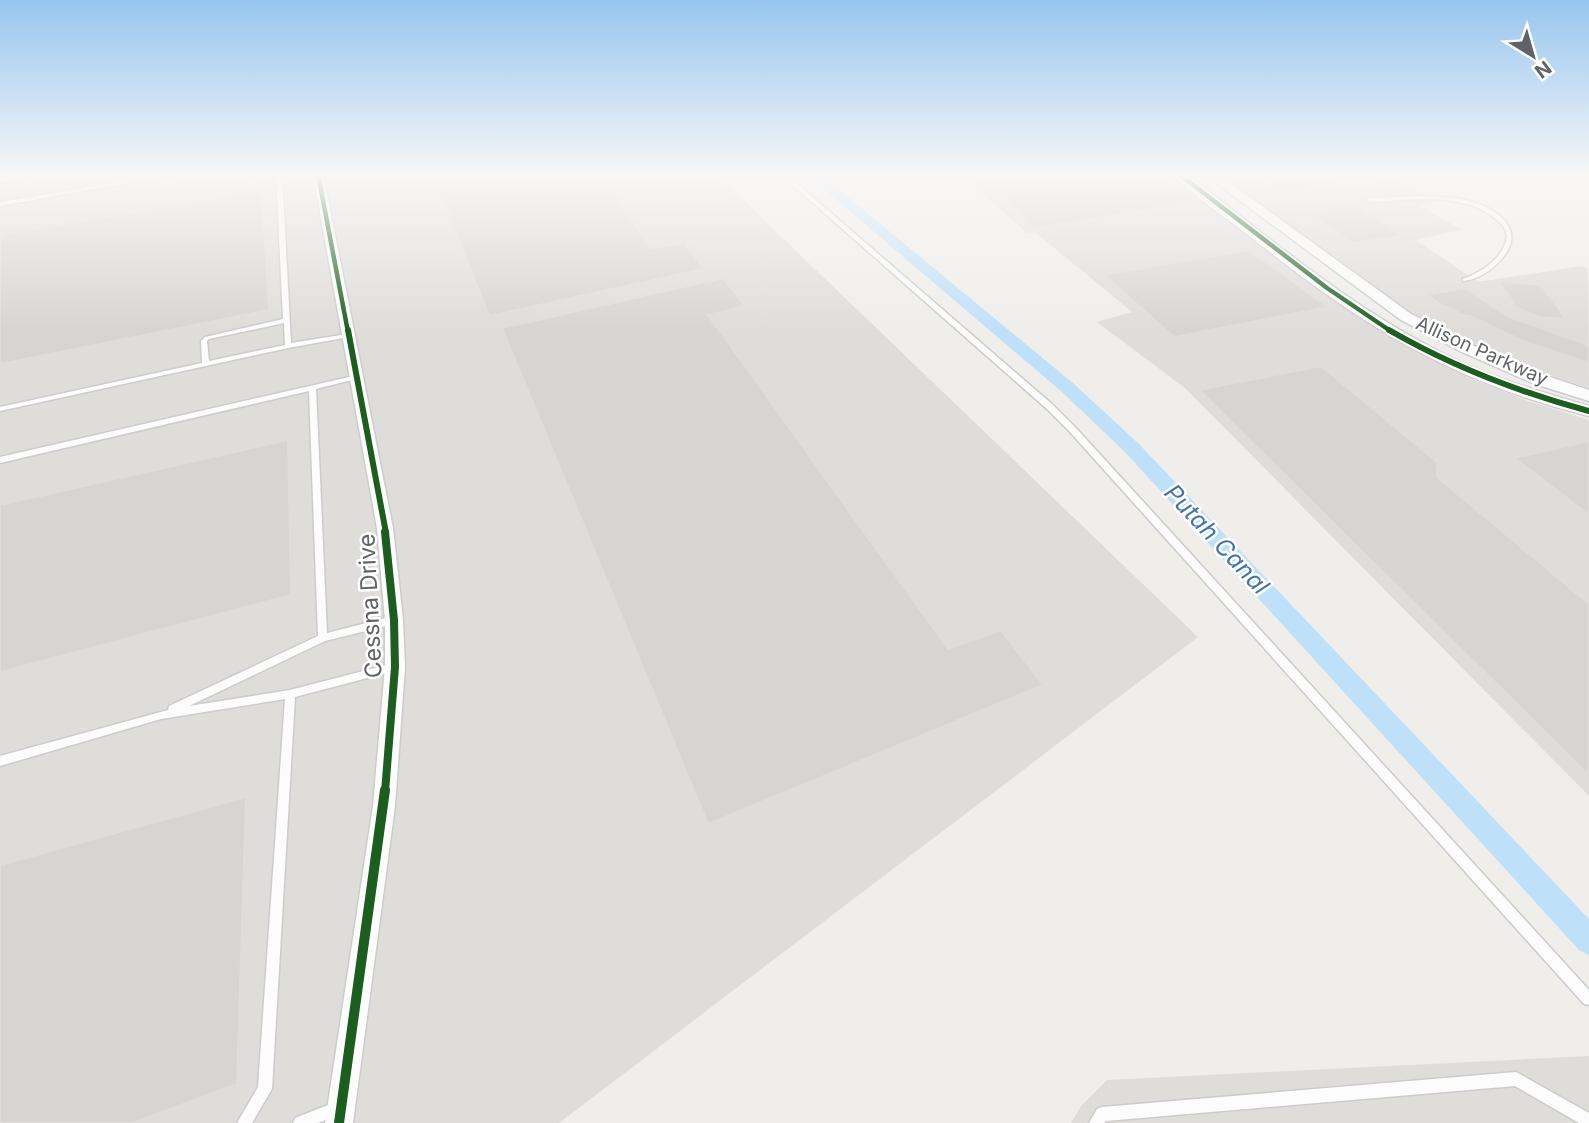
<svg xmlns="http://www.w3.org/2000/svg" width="1589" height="1123" viewBox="0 0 1589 1123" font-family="Inter,sans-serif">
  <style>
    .industrial { fill: #dfddda }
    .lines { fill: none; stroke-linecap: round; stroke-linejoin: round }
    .canal { fill: #bfe0f9; fill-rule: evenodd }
    .building { fill: #d6d5d3; stroke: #deddd9; stroke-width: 2 }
    .service-casing { stroke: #cbcccc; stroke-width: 3 }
    .minor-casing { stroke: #cbcccc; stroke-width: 3 }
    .tertiary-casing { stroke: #cbcccc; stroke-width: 3 }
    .service { fill: #fdfcfc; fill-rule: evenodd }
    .minor { fill: #fdfcfc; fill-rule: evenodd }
    .tertiary { fill: #fdfcfc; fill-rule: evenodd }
    .cycleway-far3-casing { stroke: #fff; stroke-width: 7 }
    .cycleway-far2-casing { stroke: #fff; stroke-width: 10 }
    .cycleway-far1-casing { stroke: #fff; stroke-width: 12 }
    .cycleway-casing { stroke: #fff; stroke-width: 14 }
    .cycleway-far3 { stroke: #1b5e20; stroke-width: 4.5 }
    .cycleway-far2 { stroke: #1b5e20; stroke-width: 6 }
    .cycleway-far1 { stroke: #1b5e20; stroke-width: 8 }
    .cycleway { stroke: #1b5e20; stroke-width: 10 }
    .labels { text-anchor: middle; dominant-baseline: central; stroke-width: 5; stroke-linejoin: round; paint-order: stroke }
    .far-street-label { font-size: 19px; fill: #5f6368; stroke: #fff }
    .street-label { font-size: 23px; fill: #5f6368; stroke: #fff }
    .water-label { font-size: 24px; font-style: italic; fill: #4174aa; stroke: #fff }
  </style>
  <rect width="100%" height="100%" fill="#efeeea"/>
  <path class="industrial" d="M0,174h716l482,463 -639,486h-559z
    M903,174h270l180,140 44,27 75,38 56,22 61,19v376l-404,-408 -88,-66 35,-10 -97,-80 -8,1 -62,-54 -18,-5 -37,5z
    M1217,174h257l-70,10 32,18 -16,4 42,24 -47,10 63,42 104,-16 6,3 1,119 -94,-31 -71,-33z
    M1589,1056v67h-518l10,-17 26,-26z"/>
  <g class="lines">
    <path class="canal" d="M806,174h14l254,210 65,60 450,475v36l-10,-5 -454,-498 -63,-60z"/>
  </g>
  <path class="building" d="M433,174h166l52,75 33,-7 20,27 -215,47z
    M1032,174h125l40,28 -162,26 -51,-47z
    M1255,174h40l18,12 -35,4z
    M1330,174h45l4,3 -37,5z
    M262,191l7,119 -269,54v-129z
    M1358,206l45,30 -50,7 -43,-30z
    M1249,250l79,57 -154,30 -70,-62z
    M723,278l22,28 -37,9 240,334 53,-19 42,55 -335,139 -206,-496z
    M1499,281l42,4 25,34 -27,-2 -22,-9z
    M1465,288l42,28 78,28 4,5v14l-66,-22 -53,-25 -8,-1 -13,-8 -6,-1 -14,-10v-2z
    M1321,366l116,96v15l152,127v171l-390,-385z
    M288,440l3,155 -291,77v-167z
    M1589,441v74l-74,-57z
    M246,797l-9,287 -104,39h-133v-258z"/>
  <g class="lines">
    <defs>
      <path id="service" d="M25,174h10l-35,9v-4z
        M165,174h12l-177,32v-4z
        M276,174h6l9,169 56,-9 3,2 -1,1 -61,11 -288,63v-4l202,-44 -1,-22 4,-4 78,-18zM284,323l1,22 -76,16 -2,-20 2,-2z
        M780,174h6l267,231 22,22 514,563v15l-5,-1 -515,-573 -22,-22z
        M1423,196c12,1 26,1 38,3 35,7 71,31 36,65 -9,9 -22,16 -34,17v-2c18,-7 37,-18 43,-38 2,-8 -1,-14 -7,-19 -31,-31 -89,-22 -129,-20l-3,-2 3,-2z
        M358,375l2,1v2l-44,11 11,244 67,-17 3,1 2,3 -2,3 -3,1 -69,17 -136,65 101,-16 104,-27 3,1 2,3 -2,3 -3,1 -99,26 -23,392 -20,34h-15l21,-36 27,-388 -124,20 -161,47v-10l168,-46 1,-4 149,-70 -9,-245 -309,72v-6z
        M1516,1072l73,41v10h-10l-64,-37 -409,35 -2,2h-15l8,-14 5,-2z
        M338,1101l5,2 2,5 -2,5 -25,10h-25l2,-5z"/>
      <path id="minor" d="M313,174h10l70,354 10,92 2,47 -10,139 -42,317h-28l48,-317 12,-139v-47l-8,-92z"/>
      <path id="tertiary" d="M1173,174h14c82,64 163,133 257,180 46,23 95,38 145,52v10c-140,-35 -229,-92 -341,-181 -25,-20 -55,-38 -75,-61z
        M1204,174h14l193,140 63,32 73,30 42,14v11l-54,-17 -73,-32 -61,-32z"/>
    </defs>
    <use href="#service" class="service-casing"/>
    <use href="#minor" class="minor-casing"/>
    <use href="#tertiary" class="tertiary-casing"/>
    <use href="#service" class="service"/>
    <use href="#minor" class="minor"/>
    <use href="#tertiary" class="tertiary"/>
    <defs>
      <path id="cycleway-far3" d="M318,174l30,158
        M1179,174l148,114 65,44"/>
      <path id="cycleway-far2" d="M348,330l38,203
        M1389,330c64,37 129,62 200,81"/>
      <path id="cycleway-far1" d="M385,792l10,-125 -1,-47 -9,-88"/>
      <path id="cycleway" d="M339,1123l46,-333"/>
    </defs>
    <use href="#cycleway-far3" class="cycleway-far3-casing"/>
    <use href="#cycleway-far2" class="cycleway-far2-casing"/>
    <use href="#cycleway-far1" class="cycleway-far1-casing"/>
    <use href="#cycleway" class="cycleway-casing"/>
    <use href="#cycleway-far3" class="cycleway-far3"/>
    <use href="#cycleway-far2" class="cycleway-far2"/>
    <use href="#cycleway-far1" class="cycleway-far1"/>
    <use href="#cycleway" class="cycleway"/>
  </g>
  <linearGradient id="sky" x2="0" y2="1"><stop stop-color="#97c6ef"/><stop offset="0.53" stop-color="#f8f7f6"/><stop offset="1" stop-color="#f8f7f6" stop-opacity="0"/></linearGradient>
  <rect width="1589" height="331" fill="url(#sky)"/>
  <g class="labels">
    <g class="far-street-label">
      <text transform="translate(1482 351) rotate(24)">Allison Parkway</text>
    </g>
    <g class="street-label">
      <text transform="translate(370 606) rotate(-93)">Cessna Drive</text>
    </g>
    <g class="water-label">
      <text transform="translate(1217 539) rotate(47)">Putah Canal</text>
    </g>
  </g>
  <g transform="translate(1533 56) rotate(143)" stroke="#ffffff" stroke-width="5" paint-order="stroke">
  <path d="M0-5L12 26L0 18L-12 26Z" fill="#5f6368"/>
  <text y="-10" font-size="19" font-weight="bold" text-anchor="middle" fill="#5f6368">N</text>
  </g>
</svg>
